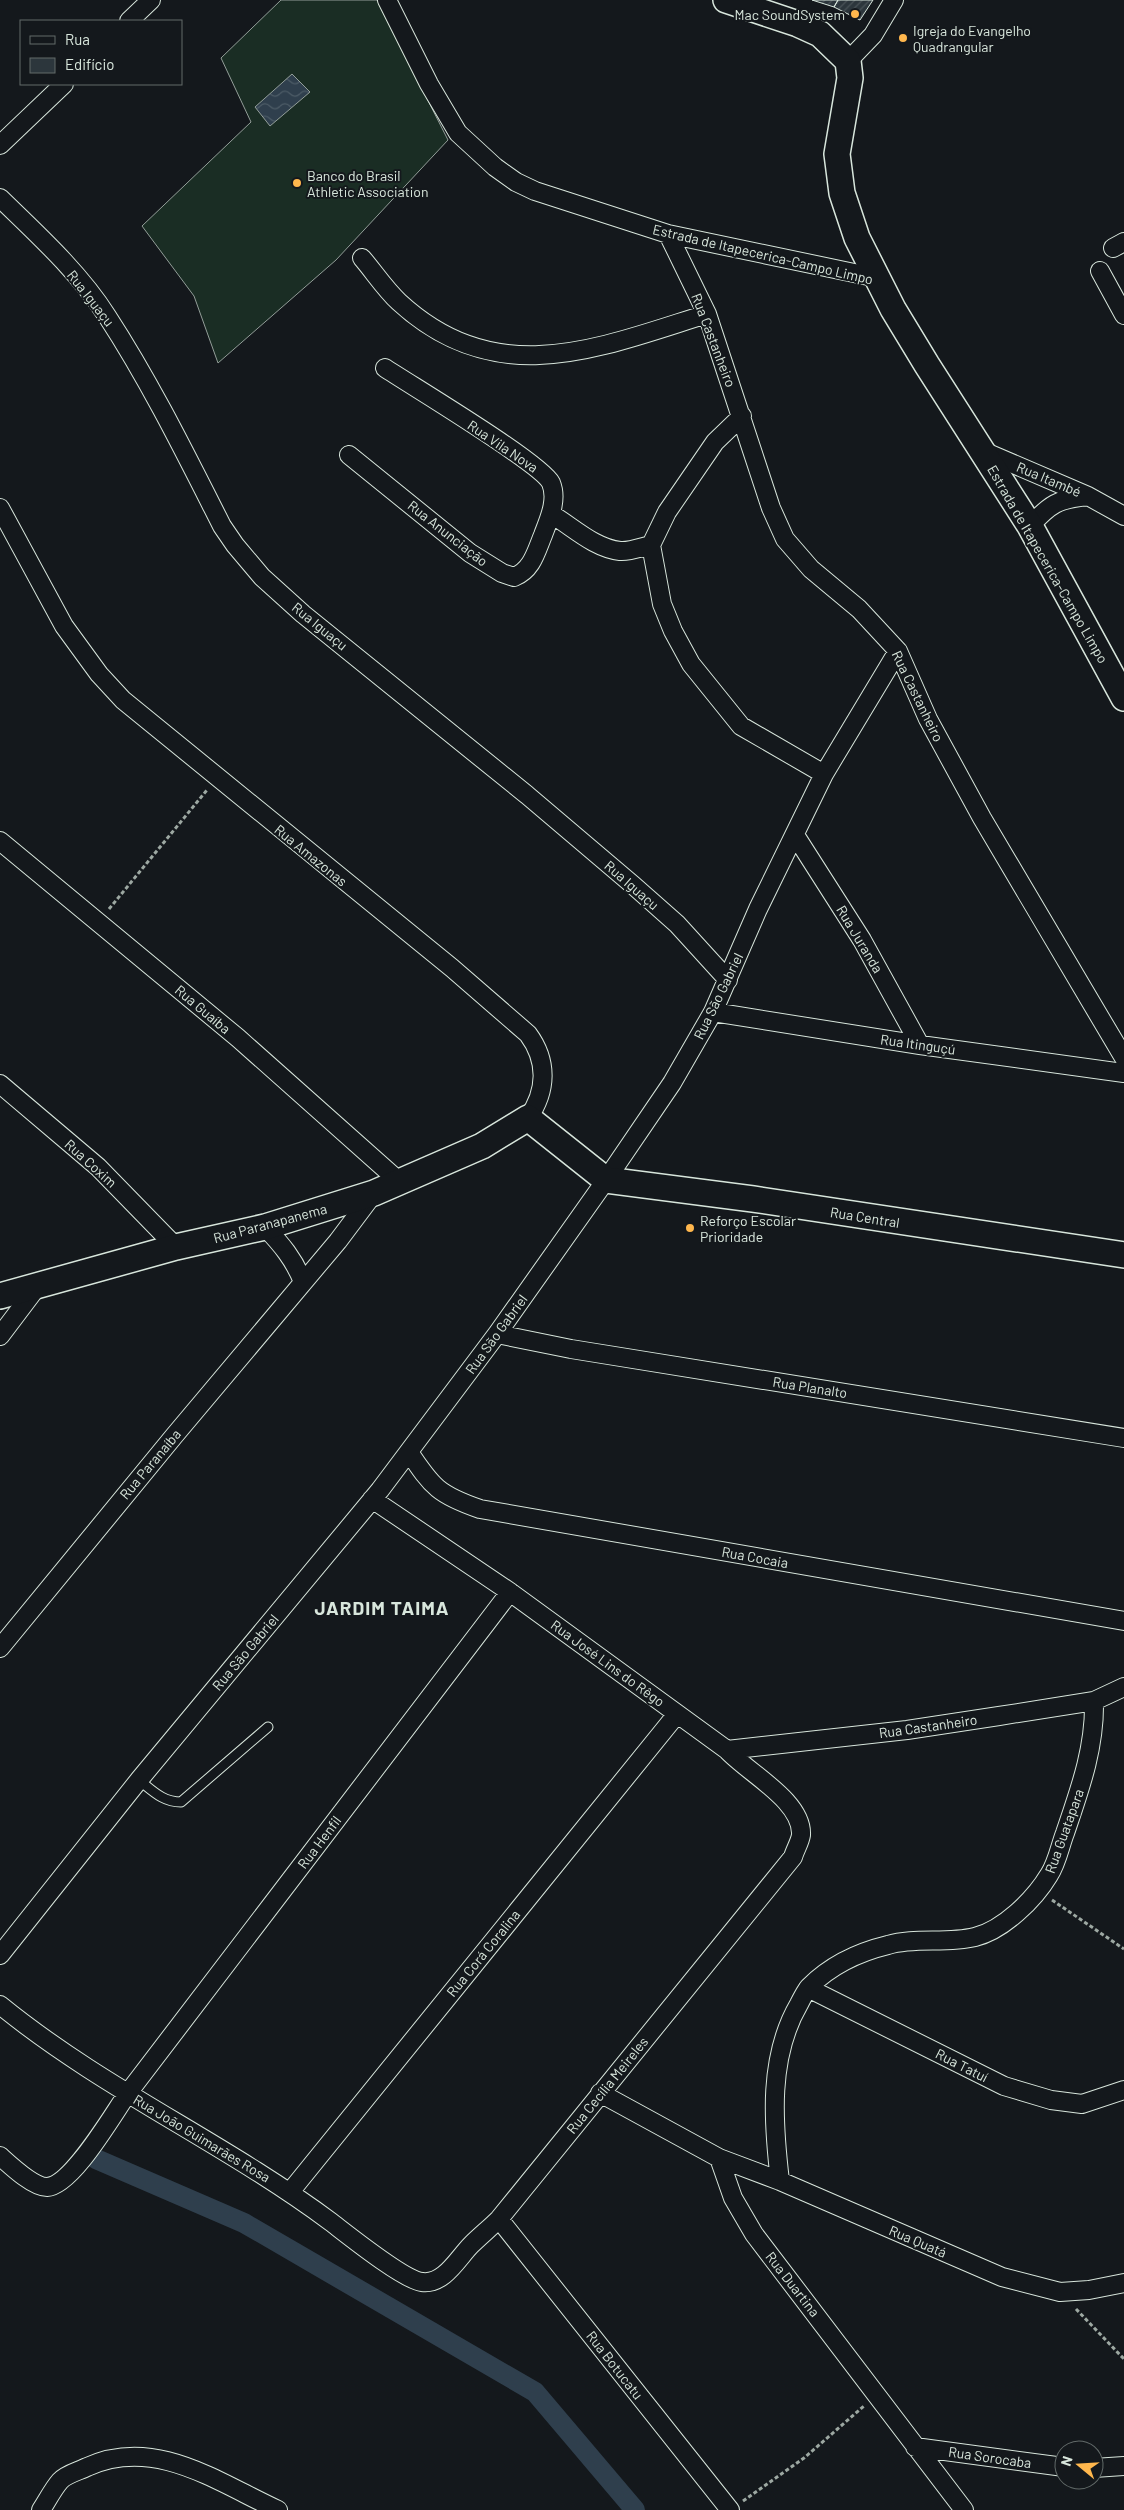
<svg xmlns="http://www.w3.org/2000/svg" width="1124" height="2510" viewBox="0 0 1124 2510" font-family="Barlow,sans-serif">
  <style>
    .pitch { fill: #1a2d24; stroke: #939e99 }
    .water { fill: url(#water-waves); stroke: #939e99 }
    .lines { fill: none; stroke-linecap: round; stroke-linejoin: round }
    .canal { stroke: #2f3f4d; stroke-width: 20 }
    .building { fill: url(#building-hatch); stroke: #d8e6dc }
    .lane-casing { stroke: #d8e6dc; stroke-width: 11 }
    .street-casing { stroke: #d8e6dc; stroke-width: 20 }
    .secondary-casing { stroke: #d8e6dc; stroke-width: 28 }
    .path { stroke: #9da8a2; stroke-width: 3; stroke-dasharray: 4 2.5; stroke-linecap: butt }
    .lane { stroke: #14181c; stroke-width: 9 }
    .street { stroke: #14181c; stroke-width: 18 }
    .secondary { stroke: #14181c; stroke-width: 25 }
    .poi-dot { fill: #ffb74d; stroke: #14181c; stroke-width: 2 }
    .labels { text-anchor: middle; dominant-baseline: central; stroke-width: 4; stroke-linejoin: round; paint-order: stroke }
    .poi-label { font-size: 14px; fill: #d8e6dc; stroke: #14181c; text-anchor: start }
    .street-label { font-size: 14px; fill: #d8e6dc; stroke: #14181c }
    .district-label { font-size: 19px; font-weight: bold; letter-spacing: 1px; fill: #d8e6dc; stroke: #14181c }
  </style>
  <defs>
    <pattern id="water-waves" width="16" height="10" patternUnits="userSpaceOnUse" patternTransform="scale(1.25)"><rect width="16" height="10" fill="#2f3f4d"/><path d="M0 5q4-4 8 0t8 0" fill="none" stroke="#4c5b66"/></pattern>
    <pattern id="building-hatch" width="6" height="6" patternUnits="userSpaceOnUse" patternTransform="scale(1.25)"><rect width="6" height="6" fill="#2c363c"/><path d="M-1 1l2-2M0 6l6-6M5 7l2-2" fill="none" stroke="#4a5358"/></pattern>
  </defs>
  <rect width="100%" height="100%" fill="#14181c"/>
  <path class="pitch" d="M281,0h96l71,140 -112,120 -118,103 -24,-67 -52,-70 109,-104 -30,-64z"/>
  <path class="water" d="M292,74l18,18 -40,34 -15,-19z"/>
  <g class="lines">
    <path class="canal" d="M96,2159l148,64 291,169 100,118"/>
  </g>
  <path class="building" d="M812,0h26l-4,7z
    M838,0h35l-13,20 -26,-13z"/>
  <g class="lines">
    <defs>
      <path id="lane" d="M139,1780c14,11 24,22 42,22l87,-75"/>
      <path id="street" d="M387,0l42,84 29,49 37,34 21,15 19,9 133,43 210,44
        M129,21l22,-21
        M848,61l25,-26 21,-35
        M0,145l64,-61
        M0,198c37,36 79,74 107,118 43,66 79,139 115,210l13,19 27,32 41,37 224,181 106,90 44,39 51,56
        M668,234l39,80 64,194 14,31 26,30 48,40 39,42 30,68 54,99 142,240
        M1113,248l11,-6
        M362,258c12,14 23,31 37,44 98,90 199,46 308,12
        M1100,271l24,44
        M742,416l-27,26 -48,70 -16,33 11,59 11,27 18,33 50,62 83,48
        M983,451l105,45 36,20
        M349,455l121,98 32,20 12,4c18,-7 22,-25 29,-42 6,-16 15,-35 8,-52 -10,-20 -139,-97 -166,-115
        M0,508l64,118 35,48 24,26 329,268 76,66c20,27 19,57 0,84
        M551,514c22,13 43,34 69,37 9,1 22,-4 31,-6
        M1030,526c20,-22 28,-27 58,-30
        M795,835l67,105 58,105
        M0,841l238,197 163,145
        M713,1012l207,33 204,28
        M0,1084l98,83 78,80
        M265,1227c16,17 29,32 38,55
        M497,1334l74,15 553,89
        M0,1336l37,-49
        M409,1452c23,35 30,43 71,57l644,112
        M0,1648l174,-212 164,-195 36,-48
        M727,1750l180,-20 92,-14 95,-15 30,-14
        M0,1955l139,-175 241,-290 117,-156 109,-154 66,-97 41,-71 45,-103 66,-135 74,-123
        M808,1988l196,98 47,14 31,4 42,-14
        M0,2005c103,84 225,138 331,217 17,13 73,58 91,60 22,3 36,-24 49,-37 9,-9 19,-17 28,-26l294,-362c2,-7 7,-15 8,-22 2,-34 -53,-62 -74,-85l-217,-158 -138,-93
        M600,2093l119,65 14,40 21,36 210,276
        M0,2156c10,9 33,31 47,31 25,-1 66,-73 81,-94l382,-501
        M719,2158l61,23 222,96 58,15 29,-2 35,-7
        M780,2181c-7,-59 -12,-124 19,-177 3,-6 6,-12 10,-17 21,-21 50,-35 79,-42 27,-8 59,-1 87,-8 28,-7 59,-37 74,-62 8,-12 11,-29 16,-42 15,-44 30,-85 29,-132
        M290,2192l387,-478
        M499,2219l231,291
        M915,2447l149,20
        M1094,2468l30,-2
        M41,2510c6,-9 12,-21 19,-29 6,-7 19,-10 27,-14 68,-31 130,15 191,43"/>
      <path id="secondary" d="M726,0l72,24 22,10 28,27 2,17 -13,76 5,39 15,45 36,71 34,56 103,161 94,172
        M0,1296l176,-49 89,-20 109,-34 108,-47 46,-28 78,62 147,19 371,56"/>
    </defs>
    <use href="#lane" class="lane-casing"/>
    <use href="#street" class="street-casing"/>
    <use href="#secondary" class="secondary-casing"/>
    <path class="path" d="M109,909l98,-119
      M1052,1900l72,49
      M1076,2309l48,50
      M743,2501l61,-43 60,-52"/>
    <use href="#lane" class="lane"/>
    <use href="#street" class="street"/>
    <use href="#secondary" class="secondary"/>
  </g>
  <g class="poi-dot">
    <circle cx="855" cy="14" r="5"/>
    <circle cx="903" cy="38" r="5"/>
    <circle cx="297" cy="183" r="5"/>
    <circle cx="690" cy="1228" r="5"/>
  </g>
  <g class="labels">
    <g class="poi-label">
      <text x="845" y="14" text-anchor="end">Mac SoundSystem</text>
      <text x="913" y="30">Igreja do Evangelho<tspan x="913" dy="16">Quadrangular</tspan></text>
      <text x="307" y="175">Banco do Brasil<tspan x="307" dy="16">Athletic Association</tspan></text>
      <text x="700" y="1220">Reforço Escolar<tspan x="700" dy="16">Prioridade</tspan></text>
    </g>
    <g class="street-label">
      <text transform="translate(763 254) rotate(13)">Estrada de Itapecerica-Campo Limpo</text>
      <text transform="translate(91 298) rotate(52)">Rua Iguaçu</text>
      <text transform="translate(714 340) rotate(69)">Rua Castanheiro</text>
      <text transform="translate(503 446) rotate(34)">Rua Vila Nova</text>
      <text transform="translate(1049 479) rotate(23)">Rua Itambé</text>
      <text transform="translate(448 533) rotate(38)">Rua Anunciação</text>
      <text transform="translate(1048 564) rotate(60)">Estrada de Itapecerica-Campo Limpo</text>
      <text transform="translate(320 626) rotate(39)">Rua Iguaçu</text>
      <text transform="translate(918 696) rotate(64)">Rua Castanheiro</text>
      <text transform="translate(311 855) rotate(39)">Rua Amazonas</text>
      <text transform="translate(632 885) rotate(41)">Rua Iguaçu</text>
      <text transform="translate(860 939) rotate(59)">Rua Juranda</text>
      <text transform="translate(718 996) rotate(-64)">Rua São Gabriel</text>
      <text transform="translate(203 1009) rotate(40)">Rua Guaíba</text>
      <text transform="translate(918 1044) rotate(8)">Rua Itinguçú</text>
      <text transform="translate(91 1163) rotate(42)">Rua Coxim</text>
      <text transform="translate(865 1217) rotate(9)">Rua Central</text>
      <text transform="translate(270 1223) rotate(-15)">Rua Paranapanema</text>
      <text transform="translate(496 1334) rotate(-54)">Rua São Gabriel</text>
      <text transform="translate(810 1387) rotate(9)">Rua Planalto</text>
      <text transform="translate(150 1464) rotate(-50)">Rua Paranaíba</text>
      <text transform="translate(755 1557) rotate(10)">Rua Cocaia</text>
      <text transform="translate(245 1652) rotate(-50)">Rua São Gabriel</text>
      <text transform="translate(608 1663) rotate(36)">Rua José Lins do Rêgo</text>
      <text transform="translate(928 1726) rotate(-8)">Rua Castanheiro</text>
      <text transform="translate(1064 1831) rotate(-70)">Rua Guatapara</text>
      <text transform="translate(319 1842) rotate(-53)">Rua Henfil</text>
      <text transform="translate(483 1953) rotate(-51)">Rua Corá Coralina</text>
      <text transform="translate(962 2065) rotate(27)">Rua Tatuí</text>
      <text transform="translate(607 2085) rotate(-51)">Rua Cecília Meireles</text>
      <text transform="translate(202 2138) rotate(31)">Rua João Guimarães Rosa</text>
      <text transform="translate(918 2241) rotate(23)">Rua Quatá</text>
      <text transform="translate(793 2284) rotate(52)">Rua Duartina</text>
      <text transform="translate(615 2365) rotate(52)">Rua Botucatu</text>
      <text transform="translate(990 2457) rotate(8)">Rua Sorocaba</text>
    </g>
    <g class="district-label">
      <text x="382" y="1607">JARDIM TAIMA</text>
    </g>
  </g>
  <rect x="20" y="20" width="162" height="65" fill="#14181c" stroke="#626a69"/>
  <rect x="30" y="36" width="25" height="8" fill="#14181c" stroke="#626a69"/>
  <text x="65" y="45" font-size="15" fill="#d8e6dc">Rua</text>
  <rect x="30" y="58" width="25" height="15" fill="#2c363c" stroke="#626a69"/>
  <text x="65" y="70" font-size="15" fill="#d8e6dc">Edifício</text>
  <g transform="translate(1079 2465) rotate(288)"><circle r="24" fill="#14181c" stroke="#626a69"/>
  <path d="M0-4L9 19L0 12L-9 19Z" fill="#ffb74d"/>
  <text y="-8" font-size="14" font-weight="bold" text-anchor="middle" fill="#d8e6dc">N</text>
  </g>
</svg>
